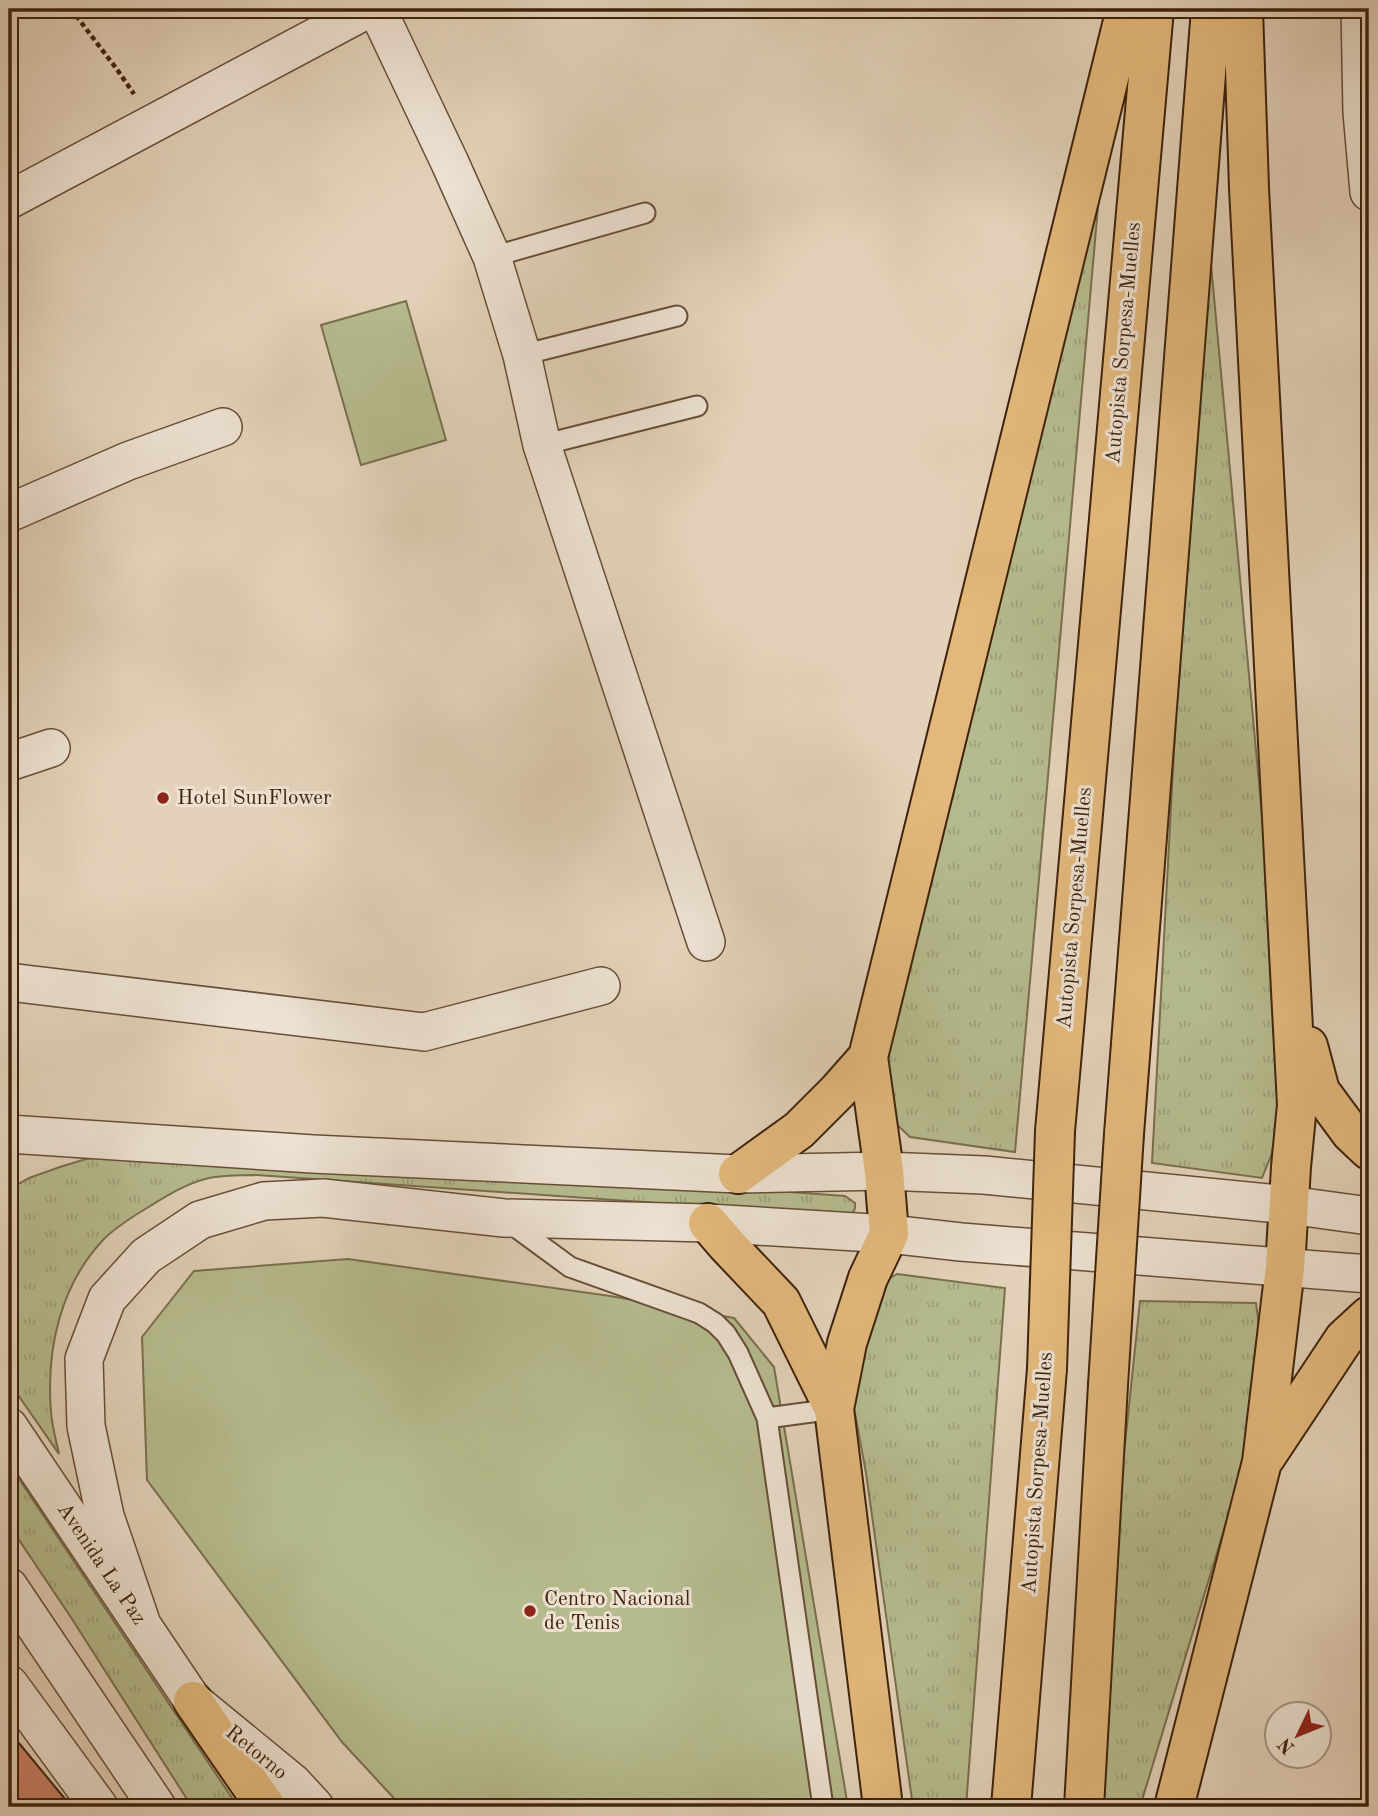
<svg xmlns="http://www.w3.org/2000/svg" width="1378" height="1816" viewBox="0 0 1378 1816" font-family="'Old Standard TT',serif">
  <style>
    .grass { fill: url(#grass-tufts); stroke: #7a6f4d; stroke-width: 2 }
    .pitch { fill: #b5bb8e; stroke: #7a6f4d; stroke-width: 2 }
    .shadow { fill: #0003 }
    .building { fill: #ca8067; stroke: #3e230c; stroke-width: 2 }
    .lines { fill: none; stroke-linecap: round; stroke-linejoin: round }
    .service-casing { stroke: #674e37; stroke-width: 23 }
    .minor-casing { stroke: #674e37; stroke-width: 40 }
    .primary-casing { stroke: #3e230c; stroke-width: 42 }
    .path { stroke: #3e230c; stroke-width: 4.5; stroke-dasharray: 5 3.5; stroke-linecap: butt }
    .service { stroke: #ede1d2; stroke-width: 19 }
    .minor { stroke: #ede1d2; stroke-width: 37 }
    .primary { stroke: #e2b87c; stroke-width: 38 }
    .primary-bridge-casing { stroke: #3e230c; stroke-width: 42; stroke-linecap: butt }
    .primary-bridge { stroke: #e2b87c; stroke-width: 38 }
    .poi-dot { fill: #8f2418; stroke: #ede1d2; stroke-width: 2.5 }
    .labels { text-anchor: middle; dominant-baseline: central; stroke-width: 6; stroke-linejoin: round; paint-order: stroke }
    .street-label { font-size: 21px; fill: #3e230c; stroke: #ede1d2 }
    .poi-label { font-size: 21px; fill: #3e230c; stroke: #ede1d2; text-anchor: start }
  </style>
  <defs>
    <pattern id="grass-tufts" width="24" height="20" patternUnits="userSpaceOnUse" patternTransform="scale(1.75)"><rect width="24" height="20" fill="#b5bb8e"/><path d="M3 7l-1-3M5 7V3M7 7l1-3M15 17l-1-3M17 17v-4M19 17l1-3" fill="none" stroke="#9da079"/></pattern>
  </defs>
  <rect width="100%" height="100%" fill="#e3d1b9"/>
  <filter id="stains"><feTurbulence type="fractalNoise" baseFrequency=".00286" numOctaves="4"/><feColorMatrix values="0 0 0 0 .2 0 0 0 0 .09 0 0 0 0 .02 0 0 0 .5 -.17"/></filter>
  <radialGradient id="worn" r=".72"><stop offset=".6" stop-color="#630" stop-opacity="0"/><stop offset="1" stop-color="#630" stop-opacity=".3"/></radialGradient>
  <path class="grass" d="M1100,184l-85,968 -105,-15 -17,-16 -18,-53z
    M1204,189l75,810 3,49 -6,88 -5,20 -9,22 -110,-15z
    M226,1151l619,45 10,7c1,9 -3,13 -11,13l-587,-41c-16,0 -32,0 -48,3 -22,5 -43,18 -62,30 -15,9 -31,19 -43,31 -44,46 -58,111 -53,173 1,14 5,28 8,42l-50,-72v-193l20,-11 31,-11 26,-8 38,-7z
    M897,1274l108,14 -39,519h-53l-47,-334 -12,-65 1,-43 30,-84z
    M1140,1301l116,2 4,31 -8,103 -112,370h-53z
    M9,1464l229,343h-46l-120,-188 -63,-94z"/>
  <path class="pitch" d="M406,301l40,139 -85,25 -40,-140z
    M348,1259l262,37 124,22 40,49 74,440h-446l-60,-65 -195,-262 -5,-143 52,-66z"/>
  <path class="shadow" d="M9,1730l64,77h-64z"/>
  <path class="building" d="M9,1731l56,68 -9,8h-47z"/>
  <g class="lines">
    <defs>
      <path id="service" d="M492,257l153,-44
        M522,355l155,-39
        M542,445l155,-39
        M510,1223l60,44 129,46 16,10 11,11 12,19 29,65 56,389
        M767,1418l67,-9"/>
      <path id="minor" d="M377,9l73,154 42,94 30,98 20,90 164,497
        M1360,9l2,103 7,80
        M9,200l359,-191
        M9,513l119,-52 95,-34
        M9,762l42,-14
        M9,982l415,50 177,-46
        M9,1134l304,20 425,20 146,-3 100,4 305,30 80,11
        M9,1427l184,274 100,82 22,24
        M9,1587l148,220
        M142,1625l-37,-109 -19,-90 -2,-67 23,-60 39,-43 54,-36 64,-19 59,-3 181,20 204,5 181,11 72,8 408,32
        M9,1684l90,123"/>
      <path id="primary" d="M1308,1046l12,45 31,42 18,17
        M1055,1131l99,-1122
        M1124,1134l87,-1125
        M738,1174l61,-44 39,-39 30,-34
        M708,1223l19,22 54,57 53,107
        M1265,1458l79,-119 25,-23
        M193,1701l73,106
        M883,1807l-49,-398 13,-66 21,-65 21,-44 -5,-63 -16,-114 258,-1048
        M1011,1807l36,-438
        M1084,1807l24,-422
        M1174,1807l88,-345 23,-194 6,-101 6,-62 -48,-917 -6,-179"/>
    </defs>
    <use href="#service" class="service-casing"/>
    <use href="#minor" class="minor-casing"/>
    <use href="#primary" class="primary-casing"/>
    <path class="path" d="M71,9l45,59 18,26"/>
    <use href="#service" class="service"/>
    <use href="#minor" class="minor"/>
    <use href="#primary" class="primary"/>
    <defs>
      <path id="primary-bridge" d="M1047,1369l8,-238
        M1108,1385l16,-251"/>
    </defs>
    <use href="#primary-bridge" class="primary-bridge-casing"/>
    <use href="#primary-bridge" class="primary-bridge"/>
  </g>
  <g class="poi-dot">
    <circle cx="163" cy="798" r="7"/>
    <circle cx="530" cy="1611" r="7"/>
  </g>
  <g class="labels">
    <g class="street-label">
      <text transform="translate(1124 343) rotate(-85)">Autopista Sorpesa-Muelles</text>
      <text transform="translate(1075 908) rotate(-85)">Autopista Sorpesa-Muelles</text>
      <text transform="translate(1038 1473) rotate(-86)">Autopista Sorpesa-Muelles</text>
      <text transform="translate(101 1564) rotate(56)">Avenida La Paz</text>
      <text transform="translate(256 1753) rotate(39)">Retorno</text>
    </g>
    <g class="poi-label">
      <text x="177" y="798">Hotel SunFlower</text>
      <text x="544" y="1599">Centro Nacional<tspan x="544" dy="24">de Tenis</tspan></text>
    </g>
  </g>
  <rect width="1378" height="1816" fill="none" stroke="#e3d1b9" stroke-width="35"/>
  <rect x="10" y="10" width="1357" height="1795" fill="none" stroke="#3e230c" stroke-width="3.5"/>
  <rect x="18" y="18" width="1343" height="1781" fill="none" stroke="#3e230c" stroke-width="2"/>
  <g transform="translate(1298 1735) rotate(227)"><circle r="33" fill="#ede1d2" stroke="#a79583" stroke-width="2"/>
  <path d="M0-5L12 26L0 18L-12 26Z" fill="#8f2418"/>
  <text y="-10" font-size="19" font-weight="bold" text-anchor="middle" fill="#3e230c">N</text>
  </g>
  <rect width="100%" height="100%" filter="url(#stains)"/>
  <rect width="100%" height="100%" fill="url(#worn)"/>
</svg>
